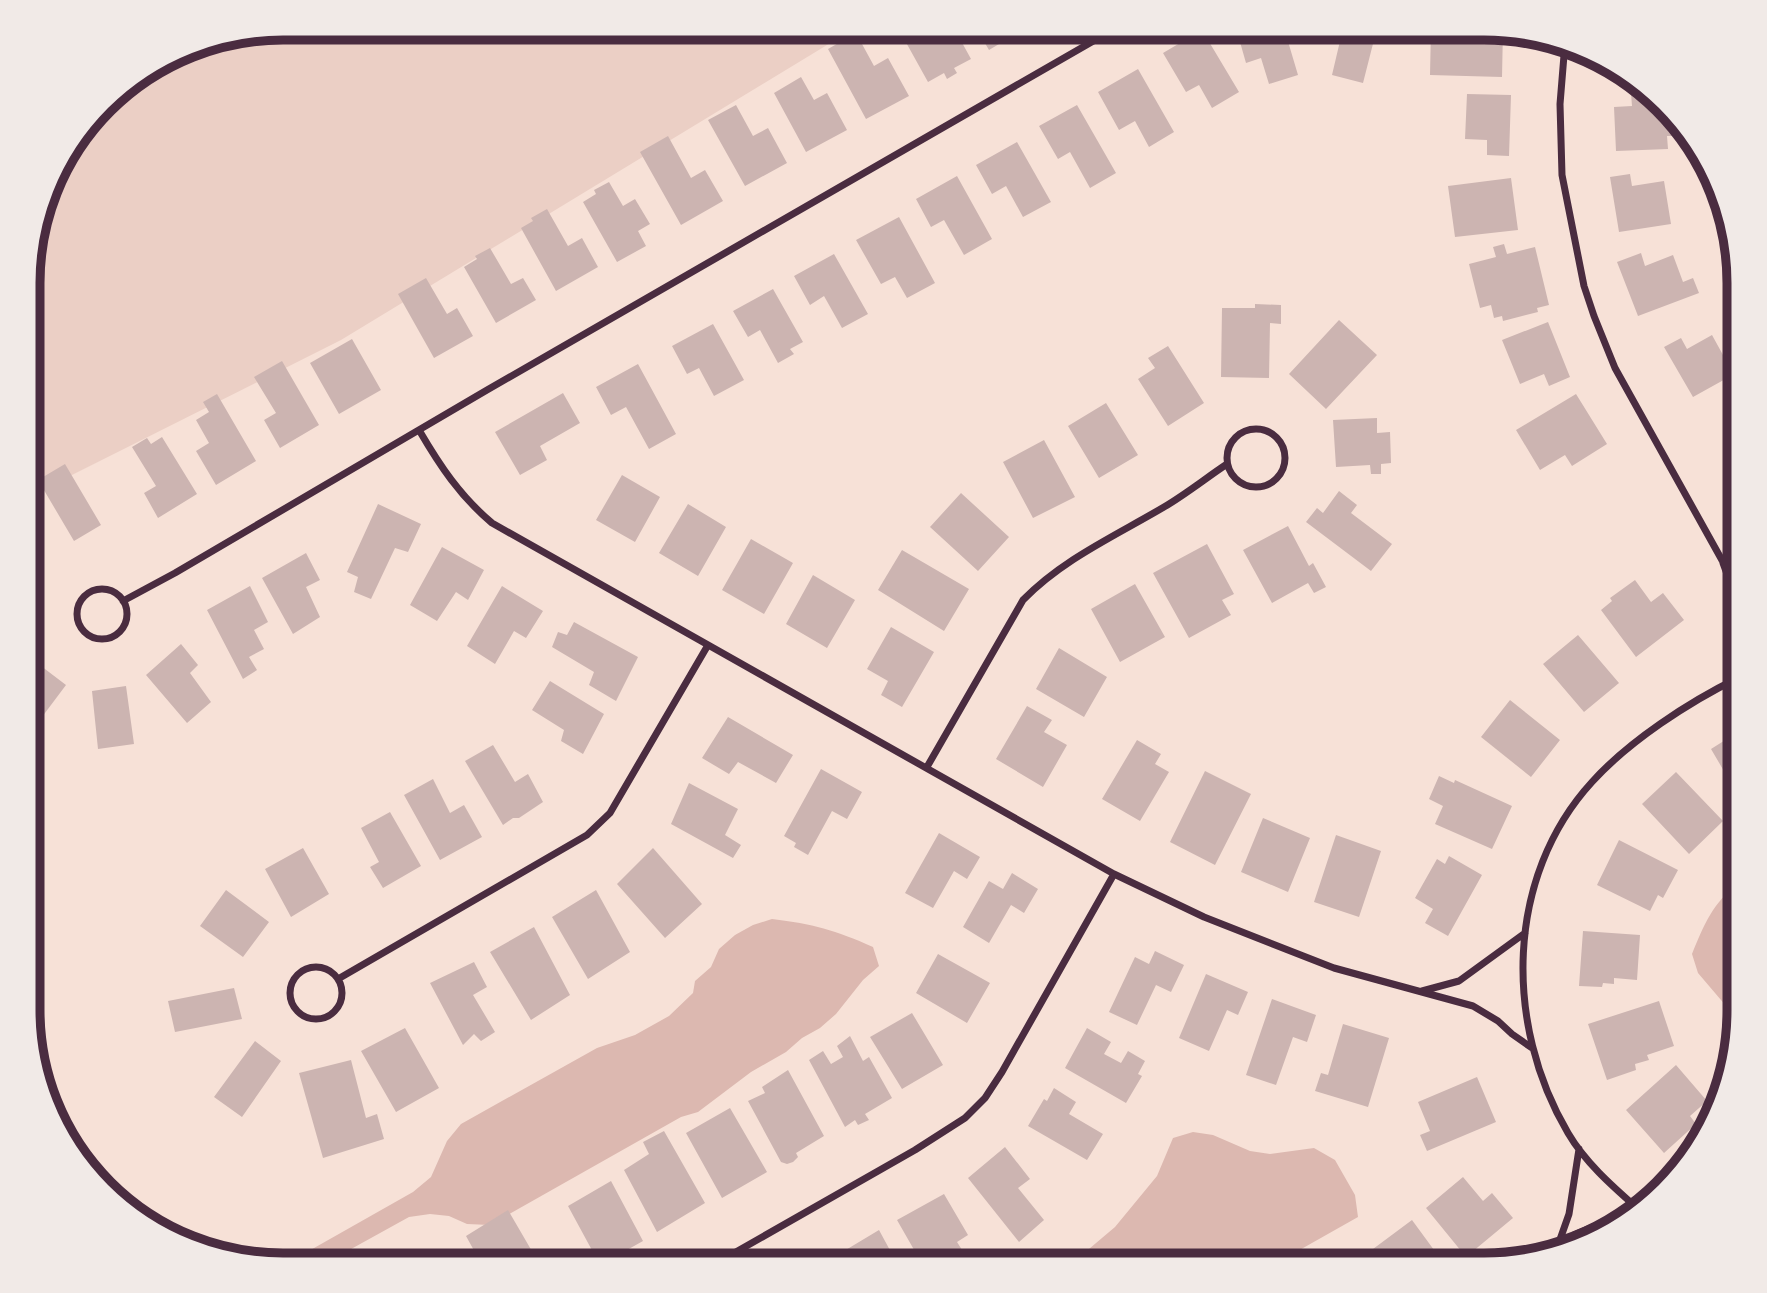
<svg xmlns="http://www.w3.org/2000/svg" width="1767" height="1293" viewBox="0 0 1767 1293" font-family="Overpass,sans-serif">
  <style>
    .green { fill: #ebcfc5 }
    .water { fill: #dcb8b0 }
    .building { fill: #ccb4b1 }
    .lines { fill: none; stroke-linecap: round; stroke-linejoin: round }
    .minor { stroke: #4a2c40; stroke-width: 7 }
    .rim { fill: none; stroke: #4a2c40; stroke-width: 9 }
  </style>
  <rect width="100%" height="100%" fill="#f7e1d7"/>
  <path class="green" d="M283,28h572l-514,312 -311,156v-246l24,-80 60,-79 72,-44z"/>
  <path class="water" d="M1738,885v135l-40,-47 -6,-19c11,-27 22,-54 46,-69z
    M772,919c41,5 63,11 101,28l6,19 -16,14 -27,34 -16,14 -18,10 -16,14 -35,20 -53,40 -17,5 -191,108 -23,-1 -18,-8 -19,-2 -21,3 -85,47h-18l1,-12 106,-60 18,-15 16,-36 14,-17 136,-76 38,-13 34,-19 24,-23 2,-12 16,-14 8,-18 16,-14 18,-10z
    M1193,1132l20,3 37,16 20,3 44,-6 21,12 20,35 3,22 -85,48h-203l45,-38 42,-51 16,-38z"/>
  <path class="building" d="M898,28h39l1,2 16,-2 17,31 -17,9 3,5 -10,6 -3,-6 -16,9z
    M976,28h50l-37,22z
    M1236,28h48l14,47 -29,9 -8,-26 -15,5z
    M1329,28h48l-14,55 -31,-8 8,-34 -14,-4z
    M1431,28l72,1 -1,48 -72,-2z
    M1202,30l37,62 -27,16 -13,-23 -13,7 -23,-39z
    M856,33l18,33 14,-8 21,38 -43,23 -38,-70z
    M1138,69l36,63 -25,15 -14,-26 -16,9 -21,-38z
    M801,77l13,23 13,-7 20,37 -41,22 -32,-59z
    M1649,92l8,11 1,3h2l19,23v7h-12l1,13 -52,2 -2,-44 18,-1 -1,-13z
    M1467,94l44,1 -2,61 -22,-1v-15l-22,-1z
    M736,105l17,31 15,-8 19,35 -42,23 -37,-66z
    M1077,105l39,68 -26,15 -20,-36 -12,7 -19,-33z
    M668,136l23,42 14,-8 18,31 -42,24 -41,-73z
    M1017,142l34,60 -28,15 -17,-31 -14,8 -16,-29z
    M1630,174l2,12 32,-5 7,43 -52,8 -9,-55z
    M957,176l35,63 -28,16 -20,-35 -13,7 -15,-28z
    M1511,178l7,52 -63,7 -7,-51z
    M609,182l14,24 12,-7 15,25 -12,7 8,15 -29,16 -34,-60 13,-8 -2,-4z
    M547,209l21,37 14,-8 16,29 -42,24 -35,-63 12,-7 -2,-3z
    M899,217l36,66 -28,15 -12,-21 -14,7 -25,-44z
    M1504,244l3,10 28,-7 14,58 -12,3 1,4 -35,9 -1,-5 -8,2 -3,-13 -11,3 -11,-44 27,-7 -3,-10z
    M490,248l21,36 12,-6 13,22 -40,23 -32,-56 13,-8 -2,-3z
    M1641,253l4,13 28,-11 10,27 10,-4 6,15 -61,23 -21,-54z
    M834,254l34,60 -26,14 -18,-32 -14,9 -16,-29z
    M426,278l21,36 10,-6 16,28 -39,22 -36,-64z
    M773,289l30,53 -13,7 4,5 -16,9 -18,-33 -12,7 -15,-26z
    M1255,304l26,1v19l-11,-1 -1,55 -48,-1 1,-69h33z
    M1339,320l38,35 -51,54 -37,-35z
    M1548,322l22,55 -21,9 -5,-12 -24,10 -18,-44z
    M713,324l31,56 -30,16 -15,-28 -12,6 -15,-28z
    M1712,335l11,20 13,-7 2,5v19l-45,25 -29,-50 17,-9 6,11z
    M352,339l29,51 -42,24 -29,-51z
    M1168,346l36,57 -36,23 -30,-47 17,-11 -7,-10z
    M282,361l37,64 -39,23 -16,-28 12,-7 -22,-36z
    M638,364l38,70 -27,15 -23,-42 -15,8 -15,-28z
    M563,393l17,30 -40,23 7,14 -27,15 -25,-43z
    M217,394l39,67 -40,24 -20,-34 13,-8 -13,-23 13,-8 -6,-10z
    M1576,394l31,50 -35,22 -7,-11 -25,15 -24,-40z
    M1106,403l32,52 -39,23 -31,-52z
    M1377,418v15l13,-1 1,31 -10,1v10h-10l-1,-9 -34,2 -3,-47z
    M162,437l35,57 -39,24 -14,-25 12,-7 -24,-39 15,-9 4,6z
    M1044,440l31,57 -42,21 -30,-56z
    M65,464l36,61 -27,16 -36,-61z
    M622,475l38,22 -25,45 -39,-22z
    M1339,491l18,14 -6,8 41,31 -21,27 -65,-49 11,-14 6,5z
    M961,493l48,44 -31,34 -48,-44z
    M378,504l43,20 -13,28 -13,-4 -24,51 -17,-7 4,-15 -11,-5z
    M688,504l38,23 -28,49 -39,-23z
    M1288,526l21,40 4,-3 13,24 -12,6 -6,-10 -36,20 -29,-53z
    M751,539l42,24 -29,51 -42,-24z
    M30,542l13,10 -13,15z
    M1207,544l27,50 -12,6 9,15 -42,23 -36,-65z
    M442,547l42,23 -16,30 -12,-8 -19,29 -27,-16z
    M902,550l67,39 -25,42 -66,-41z
    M306,553l14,27 -14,7 14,30 -27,17 -31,-56z
    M813,575l42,25 -28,48 -41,-24z
    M1635,580l16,22 12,-9 21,27 -48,37 -35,-47 11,-9 -2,-3z
    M1135,584l30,53 -45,25 -29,-53z
    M250,586l18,36 -14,8 10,19 -15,8 8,13 -14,9 -36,-69z
    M502,586l41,25 -17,27 -12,-7 -19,33 -28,-18z
    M574,622l64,35 -22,44 -27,-16 5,-13 -42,-25 6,-15 9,3z
    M891,627l43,25 -32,55 -21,-12 7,-14 -21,-12z
    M1578,635l41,48 -35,29 -41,-48z
    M181,644l17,21 -8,8 21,29 -24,21 -41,-48z
    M1059,648l48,29 -23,40 -48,-28z
    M41,666l25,19 -36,48v-52z
    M550,681l54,33 -21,40 -22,-13 3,-11 -32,-20z
    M126,686l8,58 -36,5 -6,-58z
    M1510,700l50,40 -29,37 -50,-40z
    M1027,706l25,14 -8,12 23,13 -24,42 -47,-28z
    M728,717l65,38 -17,28 -38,-21 -9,12 -27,-16z
    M1738,732v63l-27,-46z
    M1137,740l24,14 -6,10 14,8 -29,49 -38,-22z
    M493,745l22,37 13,-8 15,28 -24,16h-6l-10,7 -38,-64z
    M821,769l41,23 -15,27 -15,-8 -24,44 -14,-8 2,-4 -12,-7z
    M1205,771l46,23 -36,71 -45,-23z
    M1676,772l47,49 -34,33 -47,-50z
    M1439,776l15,7 1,-3 57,26 -20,43 -57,-25 8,-18 -14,-7z
    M433,779l17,34 14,-8 18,32 -42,23 -36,-65z
    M689,783l49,26 -13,26 16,10 -8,13 -62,-34z
    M390,812l31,54 -38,22 -13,-21 9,-5 -18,-34z
    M1263,818l47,20 -22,54 -47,-20z
    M939,833l41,24 -13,22 -13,-8 -21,37 -28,-15z
    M1336,835l45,16 -22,66 -45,-15z
    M1619,840l59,30 -15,28 -5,-3 -8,16 -53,-26z
    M303,848l26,46 -38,23 -26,-48z
    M653,848l49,56 -37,34 -48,-54z
    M1449,856l33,19 -34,61 -23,-13 8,-14 -18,-11 22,-39 8,5z
    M1012,873l26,16 -14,24 -13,-8 -22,38 -26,-16 26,-46 14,8z
    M226,890l43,32 -26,35 -43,-31z
    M596,890l34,62 -42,27 -36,-62z
    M534,927l36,68 -39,25 -41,-68z
    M1583,931l57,4 -3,45 -23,-2v6l-11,-1 -1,4 -23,-1z
    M1155,951l29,14 -13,27 -15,-7 -19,40 -28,-13 26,-55 14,7z
    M938,954l52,29 -23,40 -51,-30z
    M474,962l13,25 -14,8 22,37 -14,9 -7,-7 -11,11 -33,-62z
    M1206,974l42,18 -10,23 -11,-5 -18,41 -30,-13z
    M234,988l8,31 -67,13 -7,-31z
    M1272,999l44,16 -9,27 -14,-5 -17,48 -30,-10z
    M1659,1001l15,45 -27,9 2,5 -14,4 1,6 -29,10 -19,-56z
    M912,1013l31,52 -41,24 -32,-52z
    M1343,1024l46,14 -21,69 -53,-16 6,-18 7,2z
    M405,1028l34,60 -43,24 -35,-61z
    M1087,1028l24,14 -7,12 17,9 7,-12 17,10 -7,13 4,2 -16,27 -61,-35z
    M850,1036l13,25 6,-4 23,41 -27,16 4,6 -11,5 -3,-5 -10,7 -36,-67 14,-9 8,13 12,-7 -6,-11z
    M255,1041l26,20 -39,56 -28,-20z
    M351,1060l15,58 11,-4 7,25 -61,19 -24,-85z
    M1676,1065l31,36 -17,15 6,8 -32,29 -38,-43z
    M788,1070l36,66 -28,17 2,4 -5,5 -6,2 -6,-2 -33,-61 17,-8 -3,-6z
    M1477,1077l19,45 -69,29 -7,-16 10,-4 -12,-29z
    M1054,1088l22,14 -7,12 34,20 -16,26 -59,-34 16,-27 3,2z
    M730,1108l37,64 -45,26 -36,-65z
    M664,1131l41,72 -48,29 -33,-62 25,-16 -6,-12z
    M1005,1147l25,32 -12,9 26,32 -25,22 -51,-64z
    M1463,1177l20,24 9,-8 21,25 -47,39 -40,-49z
    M611,1181l32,60 -43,24 -32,-59z
    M944,1194l24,41 -11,7 7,11 -21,12 -8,-11 -14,8 -24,-42z
    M508,1210l32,55h-58l-16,-29z
    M1412,1220l33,45h-60l-12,-16z
    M879,1230l19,35h-53l-6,-11z
    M434,1251l12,14h-27z
    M1351,1254l6,11h-26z"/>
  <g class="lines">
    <path class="minor" d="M1565,43l-5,61 2,71 22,111 10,30 21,52 108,194 15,14
      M1227 458a29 29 0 1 1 58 0a29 29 0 1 1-58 0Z
      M419,430c21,36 41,66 73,93l622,351 90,43 130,51 139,38 25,15 14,13 20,14
      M1723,563l15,41
      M77 614a25 25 0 1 1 50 0a25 25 0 1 1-50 0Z
      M123,601l52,-28 312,-183 629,-362
      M1732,681l6,-67
      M927,767l96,-167c40,-41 92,-64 141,-93 22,-13 42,-29 63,-43
      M290 993a26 26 0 1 1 52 0a26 26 0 1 1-52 0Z
      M338,979l249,-144 23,-22 98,-168
      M1422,991l37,-10 66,-48
      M1636,1207c-25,-22 -51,-45 -68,-74 -64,-108 -63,-256 24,-351 37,-41 97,-80 146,-104
      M1559,1247l15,-12 56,-24
      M1557,1248l12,-34 10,-65
      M713,1265l202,-115 50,-32 20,-20 17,-26 112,-198"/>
  </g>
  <path d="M0 0H1767V1293H0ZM283 40H1484A243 243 0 0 1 1727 283V1010A243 243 0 0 1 1484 1253H283A243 243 0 0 1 40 1010V283A243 243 0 0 1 283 40Z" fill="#f1eae7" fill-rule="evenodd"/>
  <path class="rim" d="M283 40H1484A243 243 0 0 1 1727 283V1010A243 243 0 0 1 1484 1253H283A243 243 0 0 1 40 1010V283A243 243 0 0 1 283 40Z"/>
</svg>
